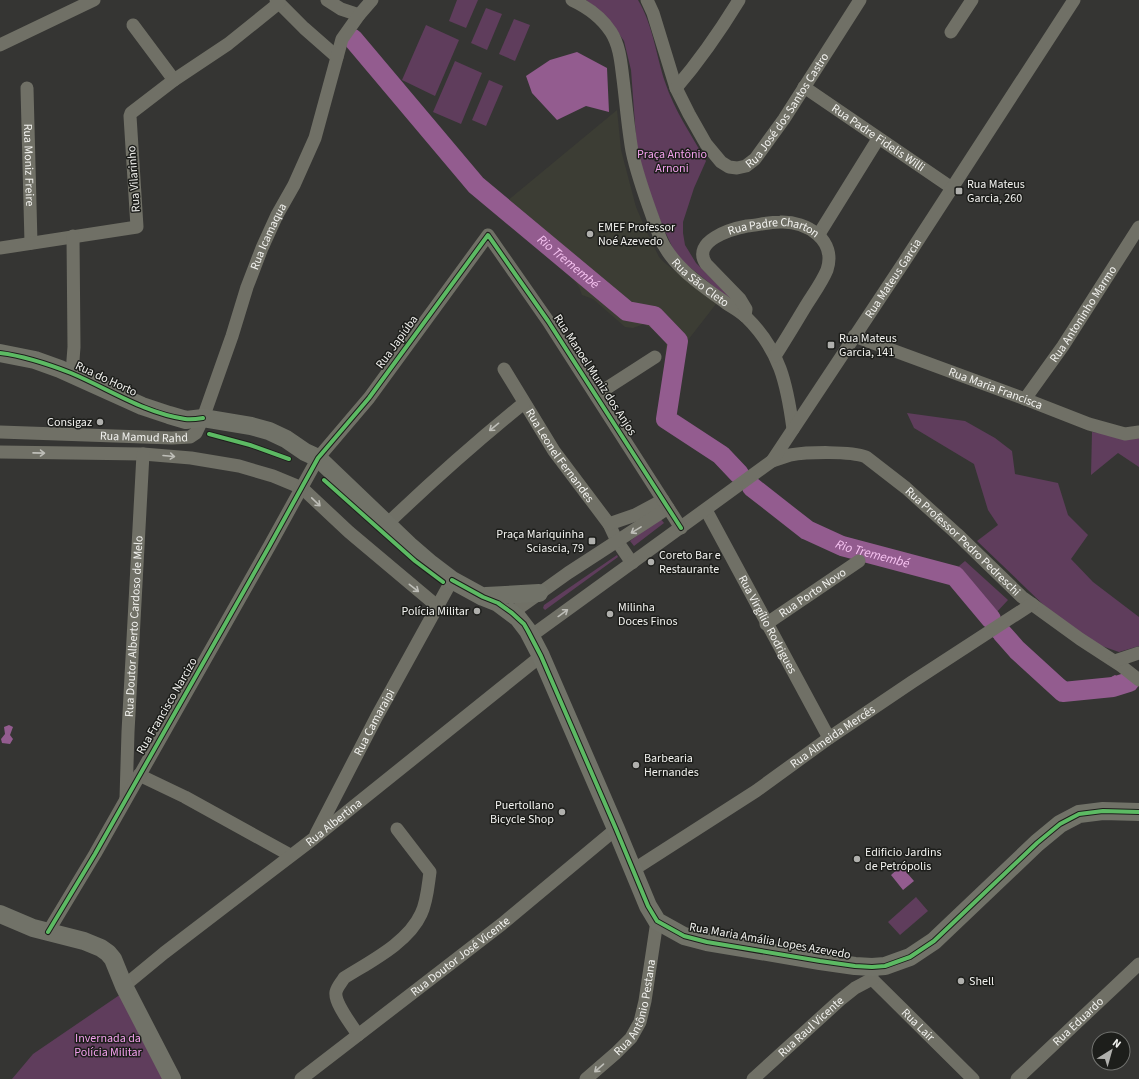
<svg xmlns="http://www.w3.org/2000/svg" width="1139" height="1079" viewBox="0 0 1139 1079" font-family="'Source Sans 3',sans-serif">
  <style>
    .built { fill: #3c3d34 }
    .green { fill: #5f3d5c }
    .water { fill: #935c8f }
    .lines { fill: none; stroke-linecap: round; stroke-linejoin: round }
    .river { stroke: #935c8f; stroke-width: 20 }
    .street { stroke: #707066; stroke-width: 13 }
    .secondary { stroke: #717268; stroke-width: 18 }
    .cycleway-casing { stroke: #1d1e1b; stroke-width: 6 }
    .cycleway { stroke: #5cba63; stroke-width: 4 }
    .oneway { stroke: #bebeb8 }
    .poi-dot { fill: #b0b0ad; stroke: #1d1e1b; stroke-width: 1.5 }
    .labels { text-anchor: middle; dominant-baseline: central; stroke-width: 3; stroke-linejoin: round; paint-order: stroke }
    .street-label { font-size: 12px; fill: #f2f2ef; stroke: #1d1e1b }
    .park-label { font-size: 12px; fill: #f3a0ed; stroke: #1d1e1b }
    .poi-label { font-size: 12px; fill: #f2f2ef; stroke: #1d1e1b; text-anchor: start }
    .water-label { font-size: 13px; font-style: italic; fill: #f7c4f2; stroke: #1d1e1b }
  </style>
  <rect width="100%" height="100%" fill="#353533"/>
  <path class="built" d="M617,110l4,40 15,57 9,21 14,29 6,6 51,41 -42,54 -9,1 1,-15 -1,-7 -21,-13 -11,4 -8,-1 -32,-28 -11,-4 -3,-8 -21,-27 -28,-27 -34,-24 9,-9 2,1z"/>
  <path class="green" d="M457,0h21l-12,28 -17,-7z
    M586,0h52c15,25 18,55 27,82 9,28 26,52 41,79l-12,27 -11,34v11l2,12 11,18 46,46 -65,-52 -15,-32 -11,-29 -14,-45 -6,-81 -7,-29 -7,-10 -21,-23z
    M486,8l16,6 -15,36 -16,-7z
    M514,19l16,6 -15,36 -16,-7z
    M426,25l33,15 -24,56 -33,-16z
    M455,61l27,12 -21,51 -28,-12z
    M489,80l14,6 -17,40 -14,-6z
    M907,413l58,8 30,17 17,13 3,23 43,9 10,32 20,20 -17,24 22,23 46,35v29l-20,6 -23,-8 -44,-31 -75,-72 21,-16 -10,-15 -14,-46 -60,-36z
    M1092,432l47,6v29l-21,-14 -27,22z
    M660,518l4,5 -30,23 -4,-5z
    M617,555l1,2 -73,53 -2,-2 1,-3z
    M965,561l43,39 -13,14 -42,-43z
    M916,897l12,14 -28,24 -12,-13z
    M121,994l43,85h-152l21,-25z"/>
  <path class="water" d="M577,52l30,16 2,44 -23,-6 -29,14 -25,-27 -6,-17 24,-16z
    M1000,632l74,55 26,-4 15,-8 14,9 -13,4 -44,5 -81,-57z
    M9,725l4,2 -3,8 3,4 -3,5 -8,-1 -1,-4 4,-5 -1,-7z
    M901,866l13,15 -11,9 -12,-15z"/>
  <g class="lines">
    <g class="river">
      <path id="s1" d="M353,39l123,146 151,126 27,5 24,25 -12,78 55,36 18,19"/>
      <path id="s2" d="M752,487l55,43 35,16 113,30 36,43"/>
      <path d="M1002,633l15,17 46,42 50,-5 16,-5"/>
    </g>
    <g class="street">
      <path d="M276,0l28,28 33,29"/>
      <path d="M327,0l14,9 18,6"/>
      <path id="s3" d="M572,0c15,7 30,18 39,32 9,14 10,32 12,47 3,24 5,49 9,72 6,29 17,56 27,84 11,30 42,50 67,68 6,4 14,8 20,14 34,33 41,67 47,112"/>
      <path id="s4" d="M647,0l6,13 23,75 13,26 17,30 15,18 8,5 8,1 9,-2 9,-7 29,-40 76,-119"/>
      <path d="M133,25l41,55"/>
      <path d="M951,32l21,-32"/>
      <path d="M0,45l94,-45"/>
      <path id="s5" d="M804,87l148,101"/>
      <path id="s6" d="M27,88l4,155"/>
      <path d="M676,88c24,-28 44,-57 63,-88"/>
      <path d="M819,234l59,-95"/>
      <path d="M0,248l137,-21 -7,-111 1,-3 43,-33 54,-36 51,-41"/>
      <path id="s7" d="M745,316l1,-7 -6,-10 -34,-35c-15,-23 25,-35 41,-38 11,-1 23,-4 33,-4 27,-1 57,18 47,48 -5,12 -13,23 -20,34 -11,18 -21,35 -32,52"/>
      <path id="s8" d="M854,336l171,63 64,25 36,10 14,-2"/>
      <path id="s9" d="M504,369l50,82 55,73 8,17 15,22"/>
      <path d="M72,373l2,-26 -1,-111"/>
      <path d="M596,395l59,-38"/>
      <path id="s10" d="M1025,399l38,-53 76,-119"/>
      <path id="s11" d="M0,432l172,6 18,-1 6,-4 7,-15 29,-82 15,-49 15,-39 15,-33 17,-30 21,-47 27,-99 17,-24 13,-15"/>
      <path d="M0,452l143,2 48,4 48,8 34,10 29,12 47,44 88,74"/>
      <path id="s12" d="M772,461c6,-2 12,-4 18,-6 18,-3 61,-4 76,2l40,31 51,46 65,63 58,42 40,26 19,15"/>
      <path id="s13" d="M706,510l123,228"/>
      <path d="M387,524c44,-42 90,-83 137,-121"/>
      <path d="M609,524l26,-9 28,-15"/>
      <path d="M512,613l56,-40 100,-65"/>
      <path id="s14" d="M766,624l93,-63"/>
      <path id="s15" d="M531,636l241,-175 132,-199 170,-262"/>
      <path d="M1115,661l24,-8"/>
      <path d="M139,775l46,22 105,58"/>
      <path id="s16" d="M126,798l2,-66 15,-278"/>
      <path id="s17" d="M316,834l61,-118 75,-136"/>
      <path id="s18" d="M633,870l123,-79 73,-53 83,-56 120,-78"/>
      <path d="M48,932l47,-78 175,-309 48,-87 51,-60 119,-163 60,86 133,207"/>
      <path id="s19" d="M872,971v8l101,100"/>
      <path id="s20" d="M124,986l40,-33 149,-114 228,-183"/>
      <path d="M358,1035c-6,-10 -24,-32 -22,-43 1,-5 5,-9 8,-14 25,-16 64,-35 77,-64 6,-12 7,-28 9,-42l-33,-43"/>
      <path id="s21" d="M301,1079l201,-155 114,-95"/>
      <path id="s22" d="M586,1079l30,-26 15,-15 9,-16 5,-21 12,-80"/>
      <path id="s23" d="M753,1079l87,-79 15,-12 17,-9"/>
      <path id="s24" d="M1017,1079l122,-115"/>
    </g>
    <path class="secondary" d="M0,353l35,7 25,9 82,37 27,9 17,5 17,-2 48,8 18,5 17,8 19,13 13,6 91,87 22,19 21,16 31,17 15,6 20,15 10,13 13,25 75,173 32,77 9,15 27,15 23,6 113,19 35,5 17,1 13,-1 25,-9 24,-16 103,-98 23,-19 19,-10 24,-3 36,1
      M486,596l53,-3
      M0,914l33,14 51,13 17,7 7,5 5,6 11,27 48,93"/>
    <defs>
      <path id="cycleway" d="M0,353c24,3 48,11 71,20 38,16 73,40 114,46 6,1 12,0 18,-1
        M209,434l41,11 39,14
        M324,480l91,81 28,21
        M452,580l31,17 15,6 14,10 12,11 4,7 13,25 75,173 32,77 9,15 27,15 23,6 113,19 35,5 17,1 13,-1 25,-9 24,-16 103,-98 23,-19 19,-10 24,-3 36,1
        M48,932l47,-78 175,-309 48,-87 51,-60 119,-163 60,86 133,207"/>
    </defs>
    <use href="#cycleway" class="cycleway-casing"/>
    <use href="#cycleway" class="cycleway"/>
  </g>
  <defs><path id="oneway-shaft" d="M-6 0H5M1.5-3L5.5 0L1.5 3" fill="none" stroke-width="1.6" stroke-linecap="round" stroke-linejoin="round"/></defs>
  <g class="oneway">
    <use href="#oneway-shaft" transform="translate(494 427) rotate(141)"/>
    <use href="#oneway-shaft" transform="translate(39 453) rotate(1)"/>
    <use href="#oneway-shaft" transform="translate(169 456) rotate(5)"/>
    <use href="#oneway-shaft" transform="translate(316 502) rotate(44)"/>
    <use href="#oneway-shaft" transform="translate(636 530) rotate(148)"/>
    <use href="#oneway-shaft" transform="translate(414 588) rotate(38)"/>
    <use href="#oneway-shaft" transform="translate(563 613) rotate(-36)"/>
    <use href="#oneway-shaft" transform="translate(599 1068) rotate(139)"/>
  </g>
  <g class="poi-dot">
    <rect x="955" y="187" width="8" height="8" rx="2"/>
    <circle cx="590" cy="234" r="4"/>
    <rect x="827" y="341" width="8" height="8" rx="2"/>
    <circle cx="100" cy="422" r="4"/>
    <rect x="588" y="537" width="8" height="8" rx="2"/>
    <circle cx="651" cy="562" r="4"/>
    <circle cx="477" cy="611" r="4"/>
    <circle cx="610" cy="614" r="4"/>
    <circle cx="636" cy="765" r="4"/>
    <circle cx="562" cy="812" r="4"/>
    <circle cx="857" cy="859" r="4"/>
    <circle cx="961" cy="981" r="4"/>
  </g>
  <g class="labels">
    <g class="street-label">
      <text stroke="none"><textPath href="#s4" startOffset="276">Rua José dos Santos Castro</textPath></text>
      <text stroke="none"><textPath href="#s5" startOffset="90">Rua Padre Fidelis Willi</textPath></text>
      <text stroke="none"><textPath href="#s6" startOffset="77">Rua Moniz Freire</textPath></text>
      <text transform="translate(134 179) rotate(-94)">Rua Vilarinho</text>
      <text stroke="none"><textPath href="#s7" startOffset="161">Rua Padre Charton</textPath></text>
      <text stroke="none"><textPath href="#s11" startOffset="407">Rua Icamaqua</textPath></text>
      <text stroke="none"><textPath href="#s15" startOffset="517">Rua Mateus Garcia</textPath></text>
      <text stroke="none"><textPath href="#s3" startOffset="325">Rua São Cleto</textPath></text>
      <text stroke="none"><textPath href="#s10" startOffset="103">Rua Antoninho Marmo</textPath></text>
      <text transform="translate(397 342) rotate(-54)">Rua Japiúba</text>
      <text transform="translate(595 375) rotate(57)">Rua Manoel Muniz dos Anjos</text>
      <text transform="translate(106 379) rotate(25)">Rua do Horto</text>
      <text stroke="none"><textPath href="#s8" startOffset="151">Rua Maria Francisca</textPath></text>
      <text stroke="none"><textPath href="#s11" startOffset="144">Rua Mamud Rahd</textPath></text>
      <text stroke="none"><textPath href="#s9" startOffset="103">Rua Leonel Fernandes</textPath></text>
      <text stroke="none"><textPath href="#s12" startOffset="224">Rua Professor Pedro Pedreschi</textPath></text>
      <text stroke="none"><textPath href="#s14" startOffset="56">Rua Porto Novo</textPath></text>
      <text stroke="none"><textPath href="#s13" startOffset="130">Rua Virgílio Rodrigues</textPath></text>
      <text stroke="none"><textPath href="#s16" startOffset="172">Rua Doutor Alberto Cardoso de Melo</textPath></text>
      <text transform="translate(167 706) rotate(-60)">Rua Francisco Narcizo</text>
      <text stroke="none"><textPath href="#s17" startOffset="126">Rua Camaraipi</textPath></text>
      <text stroke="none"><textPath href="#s18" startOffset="240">Rua Almeida Mercês</textPath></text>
      <text stroke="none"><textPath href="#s20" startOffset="266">Rua Albertina</textPath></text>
      <text transform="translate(770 941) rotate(10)">Rua Maria Amália Lopes Azevedo</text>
      <text stroke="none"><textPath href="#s21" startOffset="201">Rua Doutor José Vicente</textPath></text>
      <text stroke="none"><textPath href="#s22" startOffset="91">Rua Antônio Pestana</textPath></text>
      <text stroke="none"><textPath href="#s24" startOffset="84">Rua Eduardo</textPath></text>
      <text stroke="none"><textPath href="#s19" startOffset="73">Rua Lair</textPath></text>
      <text stroke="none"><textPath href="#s23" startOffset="78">Rua Raul Vicente</textPath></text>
    </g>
    <g class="park-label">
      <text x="672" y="154">Praça Antônio<tspan x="672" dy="14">Arnoni</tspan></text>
      <text x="108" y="1038">Invernada da<tspan x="108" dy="14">Polícia Militar</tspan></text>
    </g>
    <g class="poi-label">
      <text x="967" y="184">Rua Mateus<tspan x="967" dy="14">Garcia, 260</tspan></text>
      <text x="598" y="227">EMEF Professor<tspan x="598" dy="14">Noé Azevedo</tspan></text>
      <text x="839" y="338">Rua Mateus<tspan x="839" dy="14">Garcia, 141</tspan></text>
      <text x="92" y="422" text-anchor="end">Consigaz</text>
      <text x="584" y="534" text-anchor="end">Praça Mariquinha<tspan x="584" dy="14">Sciascia, 79</tspan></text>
      <text x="659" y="555">Coreto Bar e<tspan x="659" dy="14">Restaurante</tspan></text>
      <text x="618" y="607">Milinha<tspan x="618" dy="14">Doces Finos</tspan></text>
      <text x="469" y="611" text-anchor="end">Polícia Militar</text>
      <text x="644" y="758">Barbearia<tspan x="644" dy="14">Hernandes</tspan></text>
      <text x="554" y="805" text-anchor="end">Puertollano<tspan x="554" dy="14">Bicycle Shop</tspan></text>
      <text x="865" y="852">Edificio Jardins<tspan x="865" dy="14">de Petrópolis</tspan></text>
      <text x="969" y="981">Shell</text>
    </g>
    <g class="water-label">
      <text stroke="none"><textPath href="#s1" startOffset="311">Rio Tremembé</textPath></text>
      <text stroke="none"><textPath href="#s2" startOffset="140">Rio Tremembé</textPath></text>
    </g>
  </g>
  <g transform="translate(1111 1051) rotate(37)"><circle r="19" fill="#1d1e1b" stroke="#727370"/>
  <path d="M0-3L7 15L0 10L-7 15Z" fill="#b0b0ad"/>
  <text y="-6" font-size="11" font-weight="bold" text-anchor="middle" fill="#f2f2ef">N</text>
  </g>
</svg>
